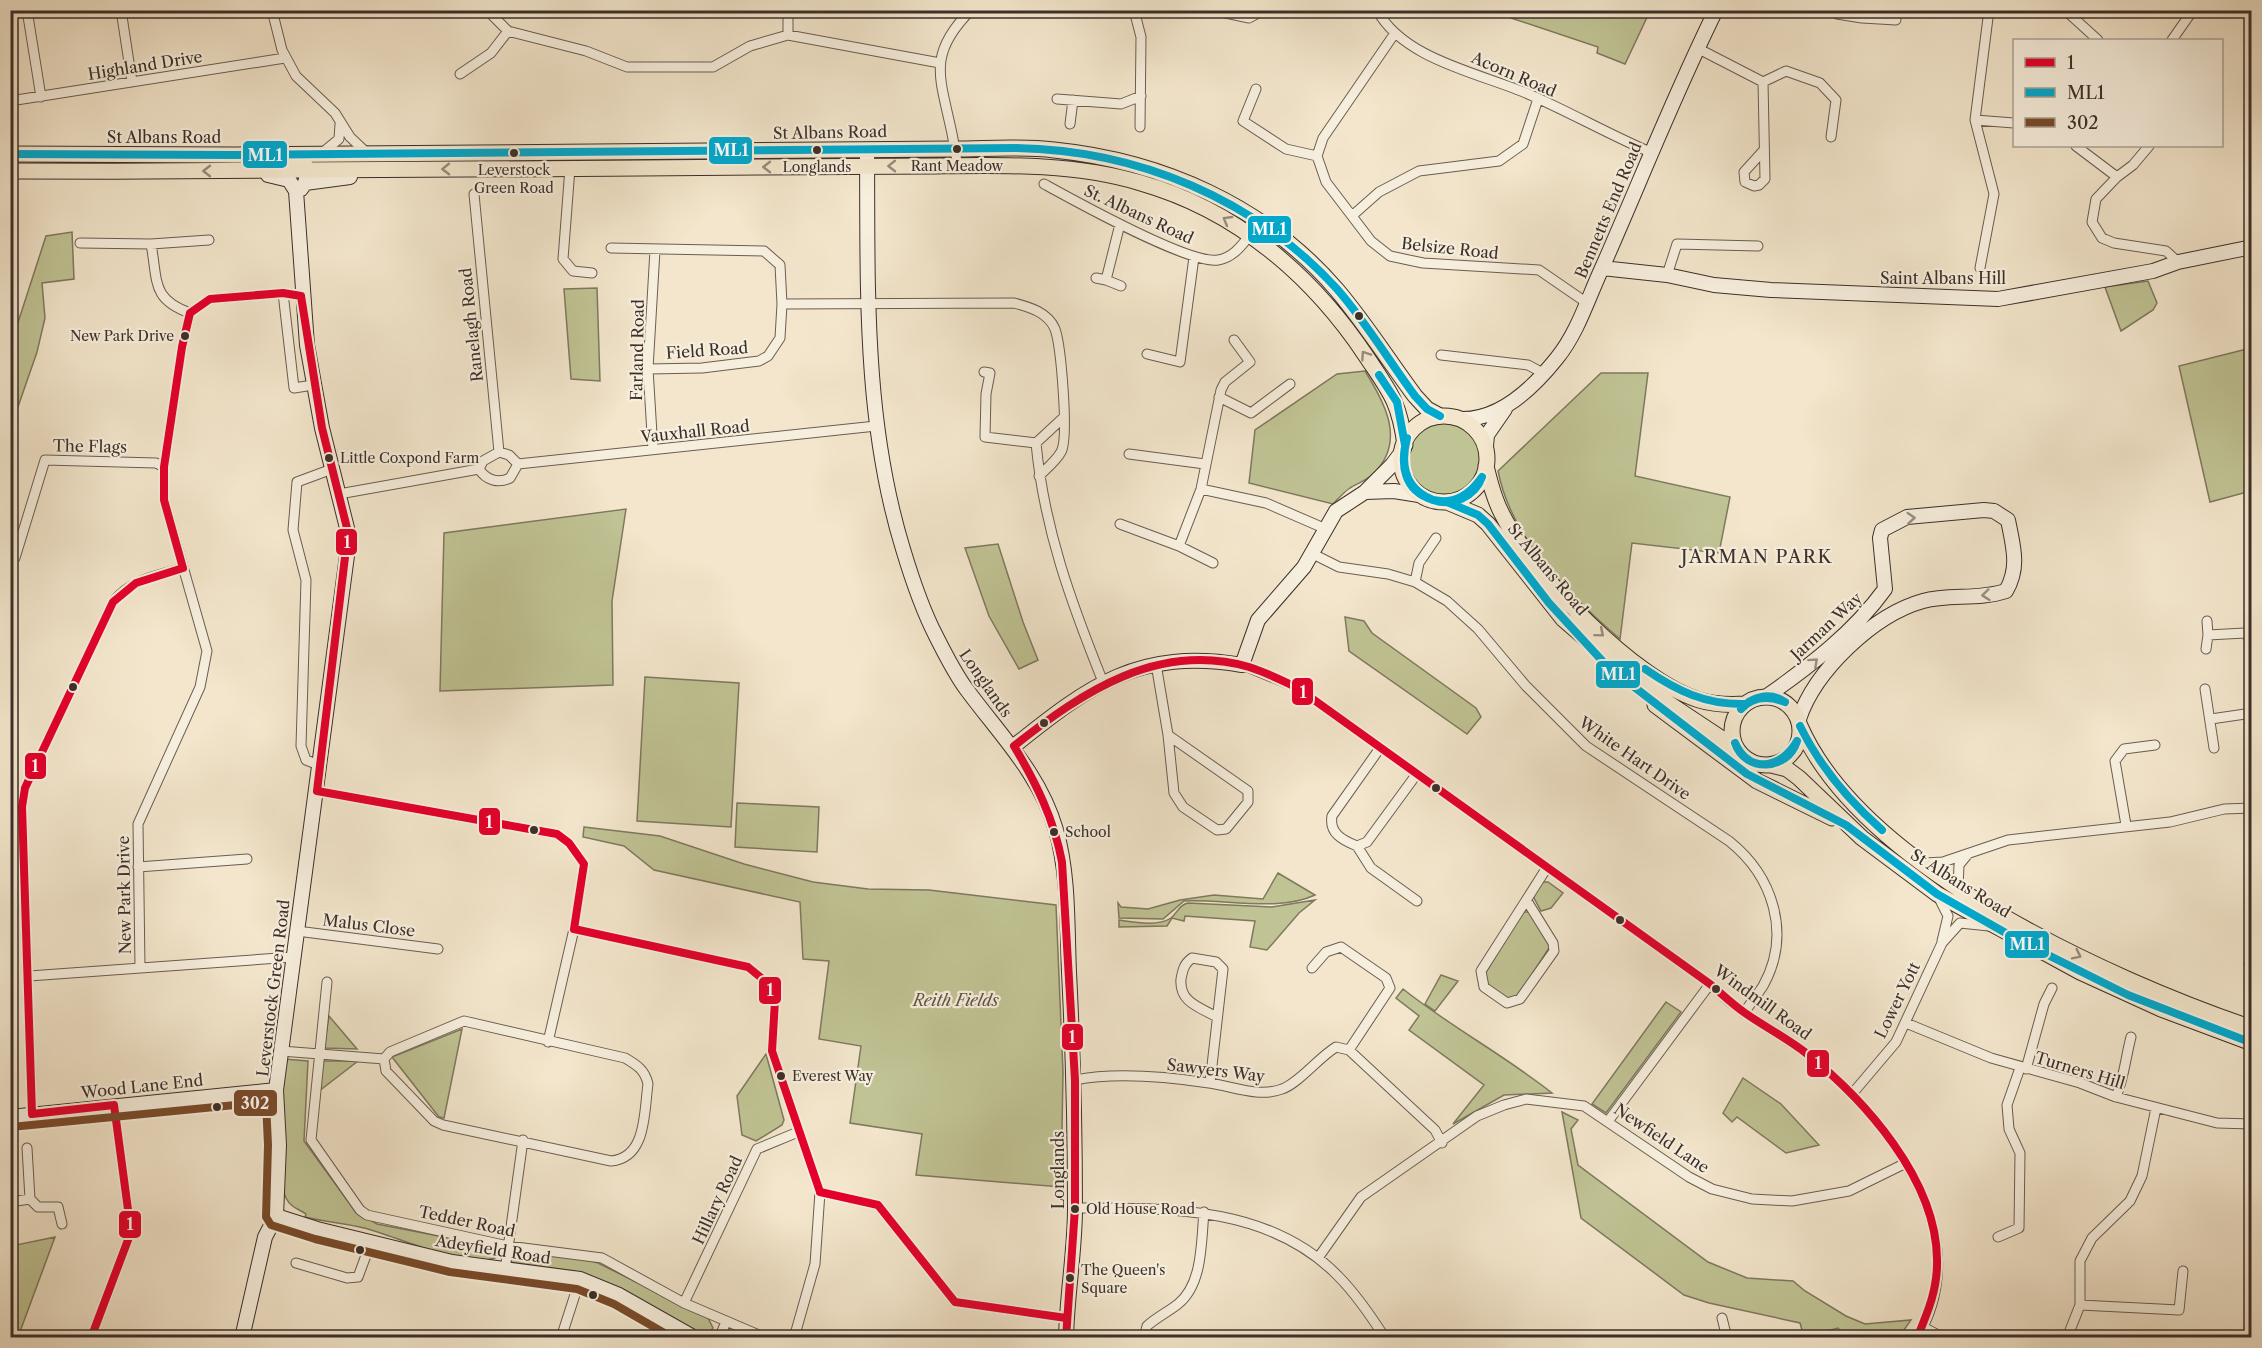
<svg xmlns="http://www.w3.org/2000/svg" width="2262" height="1348" viewBox="0 0 2262 1348" font-family="'Libre Caslon Text',serif">
  <style>
    .green { fill: #c0c394; stroke: #7e795f; stroke-width: 1.5 }
    .lines { fill: none; stroke-linecap: round; stroke-linejoin: round }
    .street-casing { stroke: #6a5d52; stroke-width: 11 }
    .secondary-casing { stroke: #3c2f2a; stroke-width: 16 }
    .primary-casing { stroke: #3c2f2a; stroke-width: 17 }
    .street { stroke: #f7efde; stroke-width: 9 }
    .secondary { stroke: #f7efde; stroke-width: 14 }
    .primary { stroke: #f3e6cc; stroke-width: 15 }
    .bus-1-casing { stroke: #f7efde; stroke-width: 12 }
    .bus-2-casing { stroke: #f7efde; stroke-width: 12 }
    .bus-3-casing { stroke: #f7efde; stroke-width: 12 }
    .bus-1 { stroke: #e4002b; stroke-width: 8 }
    .bus-2 { stroke: #00a9ce; stroke-width: 8 }
    .bus-3 { stroke: #7a4b2a; stroke-width: 8 }
    .oneway { stroke: #988a7b }
    .oneway2 { stroke: #9a8f84 }
    .bus-dot { fill: #3c2f2a; stroke: #f7efde; stroke-width: 2 }
    .labels { text-anchor: middle; dominant-baseline: central; stroke-width: 4.5; stroke-linejoin: round; paint-order: stroke }
    .bus-label { font-size: 14px; fill: #3c2f2a; stroke: #f7efde; text-anchor: start }
    .street-label { font-size: 16px; fill: #3c2f2a; stroke: #f7efde }
    .park-label { font-size: 16px; font-style: italic; fill: #5d5444; stroke: #f7efde }
    .neighbourhood-label { font-size: 18px; letter-spacing: 1.5px; fill: #3c2f2a; stroke: #f7efde }
    .line-badge { stroke: #f7efde; stroke-width: 2 }
    .badge-label { font-size: 16px; text-anchor: middle; font-weight: bold; fill: #fff }
  </style>
  <rect width="100%" height="100%" fill="#f3e6cc"/>
  <filter id="stains"><feTurbulence type="fractalNoise" baseFrequency=".00333" numOctaves="4"/><feColorMatrix values="0 0 0 0 .2 0 0 0 0 .09 0 0 0 0 .02 0 0 0 .5 -.17"/></filter>
  <radialGradient id="worn" r=".72"><stop offset=".6" stop-color="#630" stop-opacity="0"/><stop offset="1" stop-color="#630" stop-opacity=".3"/></radialGradient>
  <path class="green" d="M1490,11h160l-25,53 -28,-11 1,-6z
    M72,232l2,47 -32,4 3,35 -8,34 -26,75v-83l35,-108z
    M2148,281l9,22 -4,7 -32,21 -16,-44z
    M597,288l3,93 -29,-2 -7,-90z
    M2251,348v143l-41,11 -31,-136z
    M1365,371c20,32 41,70 9,102 -6,7 -16,10 -24,15 -6,4 -12,11 -17,16l-84,-21 6,-53 82,-56z
    M1601,373h47l-13,103 95,21 -11,56 -87,-10 -12,96c-52,-45 -108,-98 -122,-168z
    M1408 459a36 36 0 1 1 72 0a36 36 0 1 1-72 0Z
    M626,509l-14,92 1,84 -173,6 4,-158z
    M998,544l25,78 15,38 -19,9 -30,-53 -24,-68z
    M1345,617l19,4 8,12 104,75 5,9 -14,17 -118,-83z
    M645,677l94,6 -8,144 -94,-6z
    M737,803l82,4 -2,45 -82,-5z
    M584,827l76,9 84,28 69,18 55,7 61,1 127,15 7,167 -2,115 -145,-12 6,-41 -72,-11 11,-77 -42,-7 10,-78 -26,-2 -3,-57 -146,-32 -30,-24 -41,-9z
    M1278,873l37,22c-36,17 -90,4 -131,6l-21,18 -44,-1 -1,-15 3,4 27,2 32,-9 34,-5 49,4z
    M1541,882h7l15,11 -12,15 -10,3 -8,-15z
    M1315,900l-16,13 -32,37 -17,-3 5,-26 -70,-5 -1,5 -12,-3 -5,8 -48,1v-7c14,2 39,7 52,-2 7,-6 8,-13 17,-15l84,4z
    M1522,912h7l20,32v4l-31,48 -9,3 -21,-13 -3,-6 1,-8z
    M1441,975l17,6 -23,30 -10,-7z
    M1403,989c48,38 101,66 149,104l-48,2 -51,29 31,-39 -75,-55 10,-14 -23,-18z
    M1666,1002l15,10 -75,101 -14,-9z
    M329,1016l28,33 -33,-1z
    M462,1029l-18,89 -5,-1 -47,-60z
    M766,1054l18,66 -2,5 -26,16 -14,-6 -5,-39z
    M284,1059l24,2 -4,80 51,70 22,13 113,22 7,6v5c-28,14 -103,-22 -133,-29 -20,-5 -39,-6 -59,-11l1,-3c-7,-5 -15,-6 -20,-16 -10,-22 -6,-113 -2,-139z
    M323,1061h35l-39,30z
    M1743,1078l38,26 38,41 -33,8 -49,-36 -5,5 -9,-9z
    M1562,1112l16,8 -7,9 7,36 130,97 39,16 46,3 12,10 41,25 19,8 46,-4 -12,17h-53l-8,-9 -34,9 -4,-14 -91,-20 -25,-8 -103,-77z
    M55,1237l-37,100h-7v-91z
    M514,1249l63,8 21,6 110,55 5,10 -6,7h-9l-120,-61 -63,-9 -6,-3 1,-11z"/>
  <g class="lines">
    <defs>
      <path id="street" d="M27,10l14,87
        M121,10l11,72
        M272,10l10,40 14,26 39,37 15,24 18,17
        M487,10l21,21 78,20 41,16h86l37,-21 38,-11 152,28
        M1134,10l7,27 -1,90
        M1377,10c26,49 102,63 149,83 42,18 82,41 124,59
        M2065,10l33,30
        M1221,12l28,6 15,-8
        M1837,14l25,4 34,2
        M788,35v-25
        M2172,40l21,-30
        M1697,48l66,34 2,97 -6,6 -5,1 -9,-4 -1,-10 20,-22
        M460,74l31,-21 17,-22
        M1763,82l23,-11 34,12 16,17 -5,37
        M1256,89l-13,32 43,28 31,7 9,26 45,59 19,15 33,7 116,7 48,33
        M1057,99l64,5 20,-8
        M10,101l275,-43
        M1975,120l39,3
        M1070,124l3,-24
        M2076,146l41,31
        M2149,146l-16,19 -16,12 -21,22 -4,23 10,16 12,5 52,8 12,11
        M322,153l17,-14 1,-15
        M1317,156l6,-18 72,-105
        M958,166c-3,-13 -4,-24 -7,-37 -11,-52 -24,-75 20,-119
        M570,168l-7,91 10,12 19,2
        M1044,184c31,17 146,81 174,76 15,-2 24,-15 32,-25
        M474,194l25,258
        M1353,215l26,-23 40,-21 80,-10 24,-17 15,-45
        M80,243l71,1 58,-4
        M151,244c7,37 0,55 39,69
        M611,248l153,3 16,14 2,39
        M1980,268l14,-74 -19,-74 14,-110
        M1667,275l10,-31 81,2
        M1096,278l10,2 14,-56
        M1106,280l15,6
        M283,293l11,95 19,-3
        M1147,354l33,8 14,-105
        M1441,355l87,10 15,8
        M648,369l54,-1 57,-7 9,-5 12,-18 2,-34 232,-1c15,4 34,9 41,26 6,17 14,109 6,123 -5,9 -15,17 -22,24
        M984,372l6,1 -4,21 -1,43 51,6
        M1219,397l32,16 39,-29
        M1064,417l-28,26c8,86 35,159 67,239
        M653,450l-5,-81 7,-119
        M499,452l10,3 9,9 -8,14c-12,6 -24,2 -31,-9l4,-8z
        M1129,454l76,10
        M518,464l358,-38
        M1201,489l65,14 60,26
        M339,494l140,-25
        M1120,524l59,22 34,17
        M1179,546l22,-57 20,-99 4,-8 25,-20 -16,-22
        M1313,554l26,13 49,7 27,8 32,19 31,28 48,57 60,60 143,95c44,35 63,93 34,145 -6,9 -13,18 -19,27
        M15,558l30,-98 111,3 8,4
        M1415,582l4,-19 17,-25
        M2207,621l1,14
        M2206,649l2,-14 37,-2 7,7
        M1156,664l12,71 6,58 9,14 34,23 9,-1 22,-27v-11l-80,-56
        M1242,665l54,22 414,297c8,6 15,15 24,21 23,18 49,30 72,48 80,63 174,180 111,285
        M2205,689l9,59
        M2211,719l41,-6
        M1380,748l-48,68c-3,17 10,24 25,30l10,-4 49,-67
        M319,765l-13,-5 -5,-14 5,-166 -13,-50 4,-48 35,-13
        M317,791l240,43 12,9 15,21 -10,65 -26,113
        M2126,825l-11,-64 9,-12 31,-4
        M1357,846l14,22 46,33
        M1925,863l18,-1 65,-22 162,-18 54,-13 28,-1
        M138,867l109,-8
        M1958,888l1,-23 9,-11
        M1937,894l11,22 -6,25
        M1527,901l26,42 1,8 -34,48 -13,4 -23,-16 -3,-16 65,-102
        M574,929l174,38 17,14 10,19 -3,51 48,141 -5,72 -21,74
        M297,931l141,18
        M2249,964l3,-6
        M140,967l-2,-143 62,-137 7,-36 -43,-151v-33l18,-120 8,-34 20,-14 73,-6 18,3
        M1312,968l14,-16 15,-5 45,31 4,10 -41,62
        M29,976l264,-19
        M327,982l-16,158 49,70 7,5 141,31 94,12 82,45 82,35
        M464,1021l161,37c12,7 20,12 23,26 -4,27 -1,74 -37,77l-168,-36 -9,-4 -48,-50 -2,-12 6,-7z
        M1906,1023l85,35 89,25 36,14 101,26 35,1
        M281,1051l103,8
        M2026,1069l18,-65 8,-16
        M1075,1080c40,-8 94,-3 134,3 23,3 50,15 73,6 17,-6 36,-31 54,-42l13,3 86,80 7,13
        M1210,1083l13,-114 -7,-7 -24,-4c-8,6 -9,11 -11,21 -2,23 18,28 36,38
        M1852,1094l44,-52 46,-99 18,-20 29,3
        M2116,1097c9,-23 9,-37 15,-60
        M32,1114l-10,-307 3,-19 88,-186c18,-23 43,-26 70,-34
        M1609,1120l101,-136
        M820,1192l58,13 77,97 111,16
        M30,1199l8,8h20l4,17
        M10,1202l20,-3 -3,-51
        M1075,1208c91,0 194,-3 263,68 18,18 33,40 47,62
        M1998,1237l21,-9 1,-75 -11,-24 -2,-24 13,-37
        M1318,1258l43,-61 116,-81 27,-11 22,-6 58,7 105,71 23,12 40,10 40,2 57,-10 57,-28
        M296,1263l51,15 11,-1 13,-35
        M505,1270l18,-130
        M684,1303l73,-154 41,-17
        M2080,1305l99,5 4,-39
        M1722,1318l5,20
        M1923,1327l21,11
        M796,1334l16,4
        M91,1338l40,-106 -17,-127
        M561,1338l19,-59
        M719,1338l7,-16
        M1144,1338l3,-12c10,-9 21,-14 31,-22 25,-20 23,-62 26,-92
        M2067,1338l13,-33v-44l12,-23 38,-37 12,-25 14,-68"/>
      <path id="secondary" d="M867,150c1,135 -4,269 36,399 9,30 19,60 33,87 9,18 19,38 31,54 34,46 73,84 89,140 13,45 11,96 13,142 4,79 6,157 6,236 0,43 -8,86 -9,130
        M286,161l19,3 3,7 -3,12
        M301,189l4,-6 45,-6
        M1602,268l65,7 47,10 57,5 227,9 155,-28 25,-9 74,-15
        M1461,419c39,1 73,-32 96,-61 21,-26 31,-60 45,-90 38,-86 72,-173 114,-258
        M1486,446l1,-11 18,-26
        M1365,492l29,-1 25,4
        M1767,696c43,-30 87,-64 118,-107l-5,-51 2,-8 25,-13 77,-7 10,1 14,9c5,26 12,47 -2,71 -27,9 -57,3 -83,10 -50,14 -108,70 -124,118
        M1014,746c76,-61 125,-98 228,-81l16,-45 46,-53 32,-56 29,-19 27,-27 12,-16
        M10,1117l266,-27
        M276,1216l41,13 135,33 128,17 39,16 76,43
        M242,1338l23,-101 11,-21 3,-71 -3,-55 72,-542v-16l-26,-104 -15,-83 -11,-154 -7,-11 -21,-5"/>
      <path id="primary" d="M10,154l225,1 718,-6c33,0 68,-3 101,1 108,11 211,56 283,140 28,33 52,71 78,106l12,13 13,7
        M10,171c250,1 500,-2 750,-4 58,0 117,-1 176,-1 67,-1 139,-3 205,17 95,27 171,92 225,173 24,36 33,45 39,89
        M1401 459a43 43 0 1 1 86 0a43 43 0 1 1-86 0Z
        M1486,466c4,17 8,33 16,48 30,60 133,166 197,186 16,5 30,5 46,4
        M1447,502l31,13 10,9 75,95 72,62 101,67
        M1732 731a34 34 0 1 1 68 0a34 34 0 1 1-68 0Z
        M1655,705l102,76 75,37
        M1800,726c62,142 311,254 452,302
        M1771,765l16,4 12,9 63,60 75,56 143,78 81,37 91,34"/>
    </defs>
    <use href="#street" class="street-casing"/>
    <use href="#secondary" class="secondary-casing"/>
    <use href="#primary" class="primary-casing"/>
    <use href="#street" class="street"/>
    <use href="#secondary" class="secondary"/>
    <use href="#primary" class="primary"/>
    <defs>
      <path id="bus-1" d="M301,296l21,132 26,104 -31,259
        M183,568l-19,-68v-33l18,-120 8,-34 20,-14 73,-6 18,3
        M1014,746c68,-54 144,-105 235,-79 16,5 32,13 47,20l414,297c12,10 22,20 35,29 20,14 42,25 61,40 59,47 130,126 131,206 1,29 -9,53 -20,79
        M1014,746c22,37 40,73 48,116l13,218v128l-9,130
        M317,791l240,43 12,9 15,21 -10,65
        M574,929l174,38 17,14 10,19 -3,51 48,141
        M32,1114l-10,-307 3,-19 88,-186 23,-19 47,-15
        M32,1114l82,-9
        M820,1192l58,13 77,97 111,16
        M91,1338l40,-106 -17,-127"/>
      <path id="bus-2" d="M10,154l225,1 781,-7c122,2 239,51 321,141 29,33 52,72 78,107l12,13 13,7
        M1379,375l18,27 8,43
        M1407,438c-7,27 -2,51 26,62
        M1407,438c-7,26 -4,53 26,62
        M1433,500c22,5 37,-6 49,-23
        M1433,500c19,7 42,-3 49,-23
        M1447,502l31,13 10,9 61,79 58,63 140,108 99,51 91,69 83,47 108,54 124,48
        M1645,669c32,22 61,36 100,35
        M1741,709c11,-13 29,-17 44,-7
        M1741,709c12,-13 28,-13 44,-7
        M1800,726c20,41 48,74 82,104
        M1735,743c15,32 47,25 62,-2
        M1735,743c10,30 53,28 62,-2"/>
      <path id="bus-3" d="M11,1127l255,-25 2,43 -2,72 5,8 44,14 135,33 127,17 37,15 59,34"/>
    </defs>
    <use href="#bus-1" class="bus-1-casing"/>
    <use href="#bus-2" class="bus-2-casing"/>
    <use href="#bus-3" class="bus-3-casing"/>
    <use href="#bus-1" class="bus-1"/>
    <use href="#bus-2" class="bus-2"/>
    <use href="#bus-3" class="bus-3"/>
  </g>
  <defs><path id="oneway-chevron" d="M-2-3.5L2.5 0L-2 3.5" fill="none" stroke-width="1.6" stroke-linecap="round" stroke-linejoin="round" transform="scale(1.5)"/></defs>
  <g class="oneway">
    <use href="#oneway-chevron" transform="translate(892 166) rotate(179)"/>
    <use href="#oneway-chevron" transform="translate(767 167) rotate(180)"/>
    <use href="#oneway-chevron" transform="translate(446 169) rotate(179)"/>
    <use href="#oneway-chevron" transform="translate(207 171) rotate(-180)"/>
    <use href="#oneway-chevron" transform="translate(1227 220) rotate(-150)"/>
    <use href="#oneway-chevron" transform="translate(1365 355) rotate(-124)"/>
    <use href="#oneway-chevron" transform="translate(1600 633) rotate(40)"/>
    <use href="#oneway-chevron" transform="translate(2077 955) rotate(26)"/>
  </g>
  <g class="oneway2">
    <use href="#oneway-chevron" transform="translate(1911 518) rotate(-4)"/>
    <use href="#oneway-chevron" transform="translate(1986 595) rotate(174)"/>
    <use href="#oneway-chevron" transform="translate(1814 662) rotate(-42)"/>
  </g>
  <g class="bus-dot">
    <circle cx="957" cy="149" r="5"/>
    <circle cx="817" cy="150" r="5"/>
    <circle cx="514" cy="153" r="5"/>
    <circle cx="1359" cy="316" r="5"/>
    <circle cx="185" cy="336" r="5"/>
    <circle cx="329" cy="458" r="5"/>
    <circle cx="73" cy="687" r="5"/>
    <circle cx="1044" cy="723" r="5"/>
    <circle cx="1436" cy="788" r="5"/>
    <circle cx="534" cy="830" r="5"/>
    <circle cx="1054" cy="832" r="5"/>
    <circle cx="1620" cy="920" r="5"/>
    <circle cx="1716" cy="989" r="5"/>
    <circle cx="781" cy="1076" r="5"/>
    <circle cx="217" cy="1107" r="5"/>
    <circle cx="1075" cy="1209" r="5"/>
    <circle cx="360" cy="1250" r="5"/>
    <circle cx="1070" cy="1278" r="5"/>
    <circle cx="593" cy="1295" r="5"/>
  </g>
  <g class="labels">
    <g class="bus-label">
      <text x="957" y="166" text-anchor="middle">Rant Meadow</text>
      <text x="817" y="167" text-anchor="middle">Longlands</text>
      <text x="514" y="170" text-anchor="middle">Leverstock<tspan x="514" dy="18">Green Road</tspan></text>
      <text x="174" y="336" text-anchor="end">New Park Drive</text>
      <text x="340" y="458">Little Coxpond Farm</text>
      <text x="1065" y="832">School</text>
      <text x="792" y="1076">Everest Way</text>
      <text x="1086" y="1209">Old House Road</text>
      <text x="1081" y="1270">The Queen's<tspan x="1081" dy="18">Square</tspan></text>
    </g>
    <g class="street-label">
      <text transform="translate(145 65) rotate(-9)">Highland Drive</text>
      <text transform="translate(1514 74) rotate(23)">Acorn Road</text>
      <text transform="translate(830 132) rotate(-1)">St Albans Road</text>
      <text x="164" y="137">St Albans Road</text>
      <text transform="translate(1608 210) rotate(-67)">Bennetts End Road</text>
      <text transform="translate(1139 214) rotate(25)">St. Albans Road</text>
      <text transform="translate(1450 248) rotate(6)">Belsize Road</text>
      <text x="1943" y="278">Saint Albans Hill</text>
      <text transform="translate(471 325) rotate(-96)">Ranelagh Road</text>
      <text transform="translate(637 350) rotate(-89)">Farland Road</text>
      <text transform="translate(707 350) rotate(-4)">Field Road</text>
      <text transform="translate(695 431) rotate(-6)">Vauxhall Road</text>
      <text transform="translate(90 446) rotate(1)">The Flags</text>
      <text transform="translate(1548 569) rotate(50)">St Albans Road</text>
      <text transform="translate(1826 626) rotate(-43)">Jarman Way</text>
      <text transform="translate(986 683) rotate(55)">Longlands</text>
      <text transform="translate(1635 758) rotate(35)">White Hart Drive</text>
      <text transform="translate(1961 883) rotate(32)">St Albans Road</text>
      <text transform="translate(124 895) rotate(-91)">New Park Drive</text>
      <text transform="translate(369 925) rotate(7)">Malus Close</text>
      <text transform="translate(273 988) rotate(-83)">Leverstock Green Road</text>
      <text transform="translate(1897 1000) rotate(-64)">Lower Yott</text>
      <text transform="translate(1763 1002) rotate(36)">Windmill Road</text>
      <text transform="translate(1216 1070) rotate(7)">Sawyers Way</text>
      <text transform="translate(2080 1070) rotate(17)">Turners Hill</text>
      <text transform="translate(142 1086) rotate(-6)">Wood Lane End</text>
      <text transform="translate(1662 1138) rotate(34)">Newfield Lane</text>
      <text transform="translate(1058 1170) rotate(-90)">Longlands</text>
      <text transform="translate(717 1200) rotate(-65)">Hillary Road</text>
      <text transform="translate(467 1221) rotate(12)">Tedder Road</text>
      <text transform="translate(493 1249) rotate(9)">Adeyfield Road</text>
    </g>
    <g class="park-label">
      <text x="956" y="1000">Reith Fields</text>
    </g>
    <g class="neighbourhood-label">
      <text x="1757" y="557">JARMAN PARK</text>
    </g>
  </g>
  <g class="line-badge">
    <rect x="708" y="136" width="45" height="29" rx="6" fill="#00a9ce"/>
    <rect x="242" y="140" width="46" height="29" rx="6" fill="#00a9ce"/>
    <rect x="1247" y="215" width="45" height="29" rx="6" fill="#00a9ce"/>
    <rect x="335" y="528" width="23" height="28" rx="6" fill="#e4002b"/>
    <rect x="1595" y="660" width="46" height="29" rx="6" fill="#00a9ce"/>
    <rect x="1291" y="677" width="23" height="29" rx="6" fill="#e4002b"/>
    <rect x="24" y="752" width="23" height="28" rx="6" fill="#e4002b"/>
    <rect x="478" y="807" width="23" height="29" rx="6" fill="#e4002b"/>
    <rect x="2004" y="930" width="46" height="29" rx="6" fill="#00a9ce"/>
    <rect x="758" y="976" width="24" height="29" rx="6" fill="#e4002b"/>
    <rect x="1061" y="1023" width="23" height="28" rx="6" fill="#e4002b"/>
    <rect x="1806" y="1049" width="24" height="29" rx="6" fill="#e4002b"/>
    <rect x="233" y="1089" width="45" height="28" rx="6" fill="#7a4b2a"/>
    <rect x="118" y="1210" width="24" height="29" rx="6" fill="#e4002b"/>
  </g>
  <g class="badge-label">
    <text x="731" y="156">ML1</text>
    <text x="265" y="161">ML1</text>
    <text x="1269" y="235">ML1</text>
    <text x="347" y="548">1</text>
    <text x="1618" y="680">ML1</text>
    <text x="1303" y="698">1</text>
    <text x="35" y="772">1</text>
    <text x="489" y="828">1</text>
    <text x="2027" y="950">ML1</text>
    <text x="770" y="996">1</text>
    <text x="1072" y="1043">1</text>
    <text x="1818" y="1069">1</text>
    <text x="255" y="1109">302</text>
    <text x="130" y="1230">1</text>
  </g>
  <rect width="2262" height="1348" fill="none" stroke="#f3e6cc" stroke-width="36"/>
  <rect x="12" y="12" width="2238" height="1324" fill="none" stroke="#3c2f2a" stroke-width="3"/>
  <rect x="18" y="18" width="2226" height="1312" fill="none" stroke="#3c2f2a" stroke-width="1.5"/>
  <rect x="2013" y="39" width="210" height="108" fill="#f7efde" stroke="#aca296" stroke-width="1.5"/>
  <rect x="2025" y="58" width="30" height="9" fill="#e4002b" stroke="#aca296" stroke-width="1.5"/>
  <text x="2067" y="69" font-size="18" fill="#3c2f2a">1</text>
  <rect x="2025" y="88" width="30" height="9" fill="#00a9ce" stroke="#aca296" stroke-width="1.5"/>
  <text x="2067" y="99" font-size="18" fill="#3c2f2a">ML1</text>
  <rect x="2025" y="118" width="30" height="9" fill="#7a4b2a" stroke="#aca296" stroke-width="1.5"/>
  <text x="2067" y="129" font-size="18" fill="#3c2f2a">302</text>
  <rect width="100%" height="100%" filter="url(#stains)"/>
  <rect width="100%" height="100%" fill="url(#worn)"/>
</svg>
